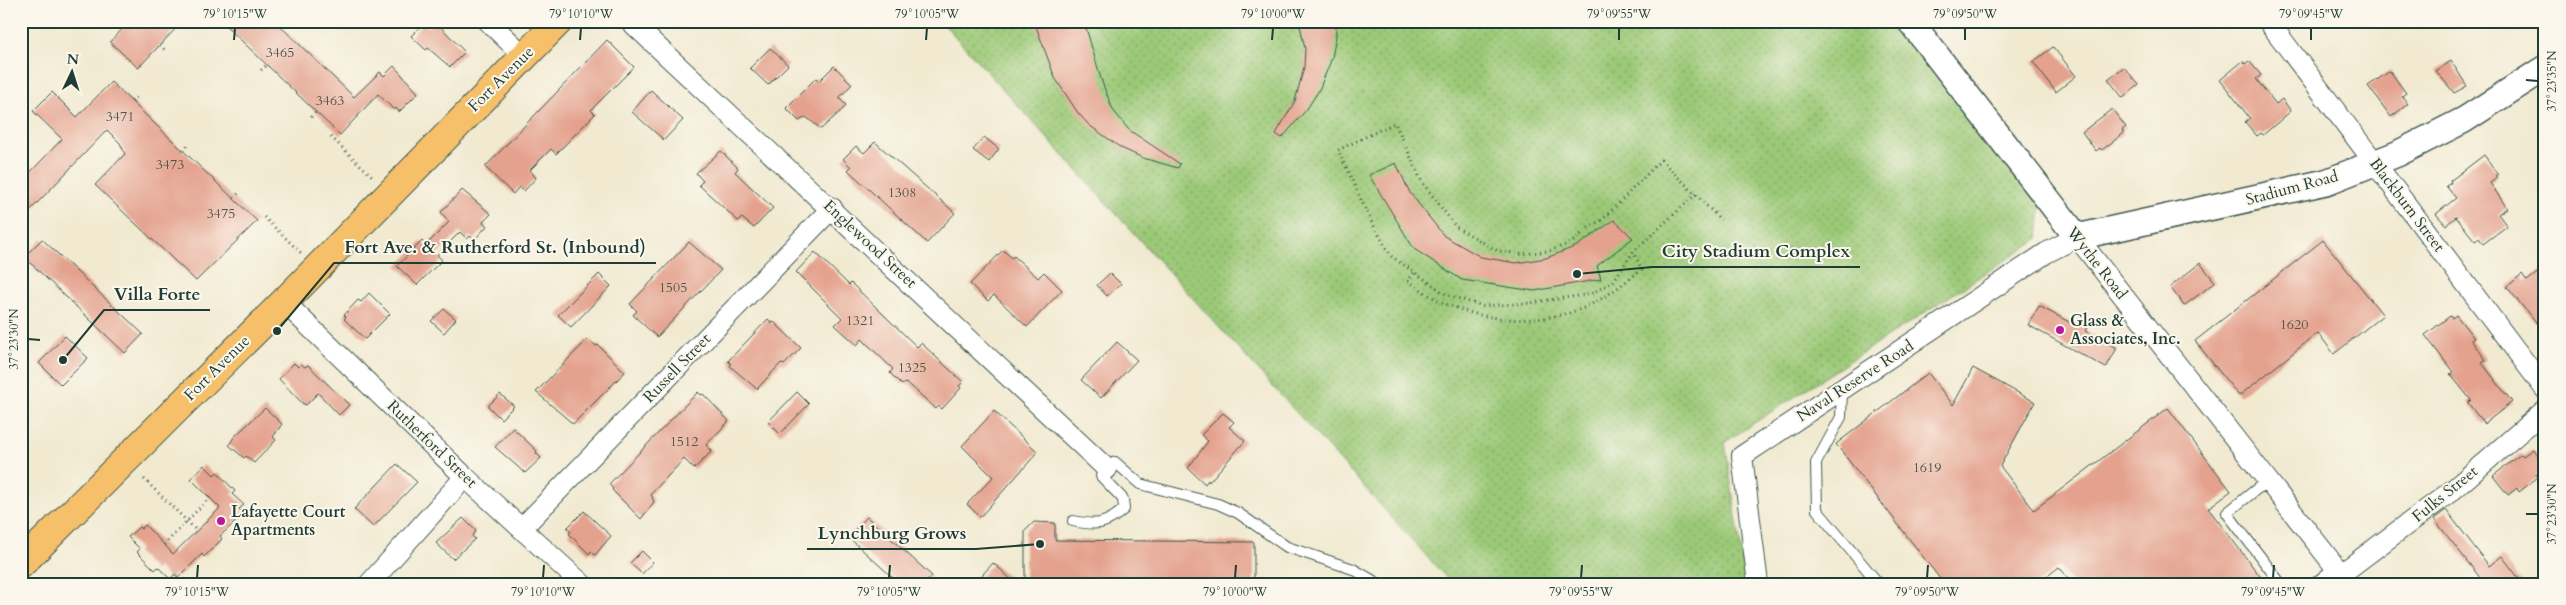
<svg xmlns="http://www.w3.org/2000/svg" width="2566" height="605" viewBox="0 0 2566 605" font-family="Cardo,serif">
  <style>
    .park { fill: url(#park-dots); stroke: #5d8356 }
    .building { fill: #e4a28e }
    .lines { fill: none; stroke-linecap: round; stroke-linejoin: round }
    .service-casing { stroke: #3e574c; stroke-width: 12 }
    .minor-casing { stroke: #3e574c; stroke-width: 22 }
    .tertiary-casing { stroke: #3e574c; stroke-width: 28 }
    .primary-casing { stroke: #3e574c; stroke-width: 30 }
    .path { stroke: #3e574c; stroke-width: 3; stroke-dasharray: 1 4; stroke-linecap: butt }
    .service { stroke: #fff; stroke-width: 10 }
    .minor { stroke: #fff; stroke-width: 20 }
    .tertiary { stroke: #fff; stroke-width: 25 }
    .primary { stroke: #f6c06b; stroke-width: 28 }
    .ticks { fill: none; stroke: #1f3d34; stroke-width: 2 }
    .poi-dot { fill: #b5179e; stroke: #fbf7ec; stroke-width: 2 }
    .labels { text-anchor: middle; dominant-baseline: central; stroke-width: 4; stroke-linejoin: round; paint-order: stroke }
    .number-label { font-size: 14px; fill: #50564a }
    .street-label { font-size: 16px; fill: #1f3d34; stroke: #fbf7ec }
    .poi-label { font-size: 16px; font-weight: bold; fill: #1f3d34; stroke: #fbf7ec; text-anchor: start }
    .leader { fill: none; stroke: #1f3d34; stroke-width: 2 }
    .callout-dot { fill: #1f3d34; stroke: #fbf7ec; stroke-width: 2 }
    .callout-label { font-size: 18px; text-anchor: middle; font-weight: bold; fill: #1f3d34; stroke: #fbf7ec; stroke-width: 4; stroke-linejoin: round; paint-order: stroke }
    .neatline { fill: none; stroke: #1f3d34; stroke-width: 2 }
    .ticks-label { font-size: 12px; text-anchor: middle; fill: #1f3d34 }
  </style>
  <defs>
    <pattern id="park-dots" width="8" height="8" patternUnits="userSpaceOnUse" patternTransform="scale(1.25)"><rect width="8" height="8" fill="#9bc977"/><path d="M2 2h.1M6 6h.1" fill="none" stroke="#7ea462" stroke-width="1.8" stroke-linecap="round"/></pattern>
  </defs>
  <rect width="100%" height="100%" fill="#fbf7ec"/>
  <filter id="ink" filterUnits="userSpaceOnUse"><feTurbulence type="fractalNoise" baseFrequency=".02" numOctaves="2"/><feDisplacementMap in="SourceGraphic" scale="10" xChannelSelector="R" yChannelSelector="G"/><feConvolveMatrix kernelMatrix="1 2 1 2 8 2 1 2 1" color-interpolation-filters="sRGB"/></filter>
  <filter id="wash" filterUnits="userSpaceOnUse"><feTurbulence type="fractalNoise" baseFrequency=".0096" numOctaves="4" result="noise"/><feDisplacementMap in="SourceGraphic" scale="20" xChannelSelector="R" yChannelSelector="G"/><feGaussianBlur stdDeviation="1.12" result="paint"/><feColorMatrix in="noise" values="0 0 0 0 0 0 0 0 0 0 0 0 0 0 0 0 0 1.4 0 .05"/><feComposite in="paint" operator="in"/></filter>
  <g filter="url(#wash)">
    <rect width="100%" height="100%" fill="#f1ead1"/>
    <path class="park" d="M941,21h954l146,185 -3,33 -313,203 21,142h-294z"/>
    <g id="blocks">
      <path class="building" d="M130,21h53l-45,47 -28,-26z
        M221,21h54l79,76 26,-25 4,4 10,-10 24,27 -19,19 -3,-4 -2,2 -16,-16 -38,41z
        M435,21l30,31 -15,15 -22,-19 -2,2 -15,-14 13,-13 4,4z
        M1034,21h50l18,61 11,28 16,20 51,34 -2,4 -35,-10 -22,-10 -32,-23 -11,-12 -23,-35z
        M1299,21h37v15l-4,22 -13,32 -12,19 -25,29 -6,-4 19,-33 9,-34 1,-18z
        M607,40l27,27 -43,43 4,4 -39,40 -5,-5 -21,21 6,8 -12,13 -5,-4 -6,7 -28,-27z
        M2053,47l23,29 -20,16 -23,-30z
        M770,48l18,17 -20,20 -18,-17z
        M2243,61l2,3 4,-3 12,14 -5,4 20,25 6,-5 9,12 -28,24 -2,-2 -4,3 -12,-14 5,-4 -2,-2 -28,-36z
        M2451,61l16,25 -13,7 -18,-22z
        M834,66l18,18 -13,14 7,7 -3,4 -22,20 -15,-12 -7,4 -13,-13 30,-30 3,3z
        M2124,67l15,18 -16,13 -15,-19z
        M2390,71l16,22 -4,3 6,8 -17,13 -23,-31z
        M111,82l146,139 -61,60 -101,-96 30,-31 -5,-11 -13,-13 -86,90v-38l41,-43 -29,-28 19,-19 25,25z
        M651,90l32,30 -19,20 -32,-28z
        M2112,109l14,18 -4,3 2,3 -22,17 -2,-2 -4,3 -14,-19z
        M984,137l15,12 -10,13 -16,-12z
        M875,142l80,71 -28,30 -79,-73 3,-3 -8,-8 13,-13 8,7z
        M721,151l17,17 -3,4 38,36 -19,20 -12,-10 -4,3 -39,-36 4,-4 -7,-8z
        M2484,155l14,19 -3,2 2,2 -7,5 17,25 -9,6 9,12 -24,18 -4,-6 -4,3 -19,-24 -10,8 -10,-11 20,-16 -10,-12 5,-3 -1,-2z
        M1396,163l14,30 34,43 37,21 35,6 30,-5 31,-12 37,-26 19,18 -36,28 4,13 -67,12 -72,-11 -48,-31 -45,-74z
        M462,190l29,24 -8,8 4,4 -13,14 -4,-4 -3,3 -7,-7 -23,23 5,5 -25,25 -20,-19 25,-25 4,4 23,-23 -8,-10z
        M42,239l101,95 -18,19 -101,-96z
        M2323,240l60,75 -49,39 -16,-21 -79,63 -44,-55z
        M689,242l32,28 -64,67 -24,-22 4,-4 -7,-7z
        M1003,250l9,8 2,-2 24,22 6,-6 18,18 -35,37 -33,-32 -6,6 -18,-17z
        M815,252l34,33 2,-2 66,64 4,-4 42,39 -4,4 2,2 -19,21 -3,-3 -3,3 -25,-23 -6,-3 -3,2 -12,-12 3,-4 -31,-30 -5,6 -22,-20 7,-7 -46,-46z
        M2200,263l15,19 -31,24 -14,-19z
        M2545,267v50l-9,6 -29,-36 15,-13 5,7z
        M1110,273l11,11 -14,12 -10,-11z
        M599,274l12,12 -40,41 -13,-12z
        M369,293l21,21 -25,25 -21,-20 2,-2 -2,-2 14,-15 3,2z
        M2039,306l32,17 1,-3 15,8 -2,3 32,17 -11,20 -78,-43z
        M444,309l12,10 -12,14 -13,-12z
        M2456,315l18,23 -3,2 15,20 -4,3 30,39 -28,22 -16,-21 3,-3 -21,-26 3,-2 -28,-37 25,-19 2,2z
        M768,319l4,4 2,-1 27,26 -17,17 -3,-2 -24,26 -27,-23 1,-2 -3,-3z
        M65,336l23,22 -27,27 -22,-22z
        M588,339l8,7 2,-1 27,27 -52,52 -37,-32z
        M1117,342l20,18 -36,38 -20,-18z
        M294,363l4,4 3,-3 4,3 3,-2 41,40 -10,10 -21,-22 -12,12 -4,-2 -23,-24z
        M1973,368l62,34 -35,64 34,44 134,-102 63,83 -23,17 58,76h-193l-14,-17 -22,17h-93l-108,-140 92,-71 25,32z
        M698,392l3,3 2,-1 26,27 -23,24 6,6 -18,18 -10,-10 -33,35 3,8 -13,17 -29,-29 1,-1 -4,-5z
        M797,392l12,12 -29,30 -12,-12z
        M500,394l14,12 -13,13 -13,-13z
        M265,408l17,16 -9,13 3,3 -22,23 -8,-7 -2,2 -15,-13 5,-8z
        M994,411l44,41 -58,65 -13,-13 26,-27 -31,-31z
        M1223,413l11,9 -5,5 16,14 -36,41 -1,-2 -3,4 -17,-16 20,-27 -7,-6z
        M513,428l24,23 -1,2 5,5 -16,15 -30,-26z
        M2533,449l12,18 -9,7 2,3 -19,15 -2,-4 -9,7 -15,-19 28,-22 2,2z
        M397,464l20,18 -44,45 -19,-18z
        M204,465l10,10 3,-3 18,19 -3,3 12,11 -5,4 5,5 -24,22 2,3 -18,18 -2,-3 -24,24 -3,-4 -5,5 -12,-12 -3,3 -18,-18 3,-3 -12,-12 11,-10 2,2 4,-4 28,29 47,-46 -29,-29z
        M2446,510l43,56 13,-10 21,28h-38l-51,-65z
        M584,511l27,25 -16,19 -4,-4 -2,3 -20,-20 2,-2 -4,-4z
        M867,517l65,59 -7,8h-25l-52,-47z
        M463,518l13,13 -4,5 3,3 -22,20 -17,-16z
        M1034,522l21,1v17l199,2v42h-175v-3l-54,-1v-49z
        M642,551l11,11 -11,12 -12,-11z
        M993,563l6,5 17,16h-42z"/>
    </g>
  </g>
  <g filter="url(#ink)">
    <use href="#blocks" fill-opacity="0" stroke="#3e574c" stroke-width="1"/>
    <g class="lines">
      <defs>
        <path id="service" d="M1842,390l-1,27 -25,46 1,47 62,74
          M1115,462l25,22 78,20 20,9 49,34 66,22 26,15
          M2268,480l-41,33 54,71
          M1073,521c23,5 33,4 51,-12l-1,-10 -22,-23
          M2314,584l22,-18"/>
        <path id="minor" d="M488,21l36,35
          M630,21l477,448
          M2268,21l277,368
          M284,302l181,175 117,107
          M522,528l310,-320
          M369,584l96,-107
          M1758,584l-16,-128 304,-203 31,-16 264,337 113,-85 91,-79"/>
        <path id="tertiary" d="M1910,21l167,216 249,-55 71,-28 67,-34 81,-52"/>
        <path id="primary" d="M21,564l263,-262 275,-281"/>
      </defs>
      <use href="#service" class="service-casing"/>
      <use href="#minor" class="minor-casing"/>
      <use href="#tertiary" class="tertiary-casing"/>
      <use href="#primary" class="primary-casing"/>
      <path class="path" d="M211,22l1,-1
        M160,45l5,5
        M261,70l6,-5
        M132,102l6,-6
        M311,117l5,-5
        M331,137l43,41
        M183,150l5,-5
        M1696,194l-63,58 -20,30 -23,12 -60,9 -47,3 -36,-11 -56,-39 -20,-35 -33,-71 57,-27 27,59 34,45 42,24 23,3 28,-3 22,-8 19,-17 12,-6 59,-60 60,60
        M234,198l5,-5
        M264,217l37,36
        M1414,273l-6,8c12,7 23,17 36,22 42,19 90,22 134,7 23,-8 45,-26 64,-41l-9,-17
        M144,479l53,52
        M164,545l46,-48"/>
      <use href="#service" class="service"/>
      <use href="#minor" class="minor"/>
      <use href="#tertiary" class="tertiary"/>
      <use href="#primary" class="primary"/>
    </g>
  </g>
  <path class="ticks" d="M234,40l1,-12M580,40l1,-12M926,40l1,-12M1272,40l1,-12M1619,40v-12M1965,40v-12M2311,40v-12M2526,80l12,1M28,339l12,1M2526,514h12M197,578l1,-13M543,578l1,-13M889,578l1,-13M1235,578l1,-13M1581,578l1,-13M1927,578l1,-13M2273,578l1,-13"/>
  <g class="poi-dot">
    <circle cx="2060" cy="330" r="5"/>
    <circle cx="221" cy="521" r="5"/>
  </g>
  <g class="labels">
    <g class="number-label">
      <text x="280" y="52">3465</text>
      <text x="330" y="100">3463</text>
      <text x="120" y="116">3471</text>
      <text x="170" y="164">3473</text>
      <text x="902" y="192">1308</text>
      <text x="221" y="213">3475</text>
      <text x="673" y="287">1505</text>
      <text x="860" y="320">1321</text>
      <text x="2294" y="324">1620</text>
      <text x="912" y="367">1325</text>
      <text x="684" y="441">1512</text>
      <text x="1927" y="467">1619</text>
    </g>
    <g class="street-label">
      <text transform="translate(501 79) rotate(-45)">Fort Avenue</text>
      <text transform="translate(2292 188) rotate(-15)">Stadium Road</text>
      <text transform="translate(2407 205) rotate(53)">Blackburn Street</text>
      <text transform="translate(870 244) rotate(43)">Englewood Street</text>
      <text transform="translate(2097 263) rotate(52)">Wythe Road</text>
      <text transform="translate(217 368) rotate(-45)">Fort Avenue</text>
      <text transform="translate(677 368) rotate(-46)">Russell Street</text>
      <text transform="translate(1855 381) rotate(-33)">Naval Reserve Road</text>
      <text transform="translate(432 444) rotate(44)">Rutherford Street</text>
      <text transform="translate(2445 494) rotate(-39)">Fulks Street</text>
    </g>
    <g class="poi-label">
      <text x="2070" y="321">Glass &amp;<tspan x="2070" dy="18">Associates, Inc.</tspan></text>
      <text x="231" y="512">Lafayette Court<tspan x="231" dy="18">Apartments</tspan></text>
    </g>
  </g>
  <path class="leader" d="M277 331L334 263H656M1577 274L1652 267H1860M63 360L104 310H210M1040 544L976 549H807"/>
  <g class="callout-dot">
    <circle cx="277" cy="331" r="5"/>
    <circle cx="1577" cy="274" r="5"/>
    <circle cx="63" cy="360" r="5"/>
    <circle cx="1040" cy="544" r="5"/>
  </g>
  <g class="callout-label">
    <text x="495" y="253">Fort Ave. &amp; Rutherford St. (Inbound)</text>
    <text x="1756" y="257">City Stadium Complex</text>
    <text x="157" y="300">Villa Forte</text>
    <text x="892" y="539">Lynchburg Grows</text>
  </g>
  <rect width="2566" height="605" fill="none" stroke="#fbf7ec" stroke-width="55"/>
  <g transform="translate(72 72) rotate(4)" stroke="#fbf7ec" stroke-width="4" paint-order="stroke">
  <path d="M0-4L9 19L0 12L-9 19Z" fill="#1f3d34"/>
  <text y="-8" font-size="14" font-weight="bold" text-anchor="middle" fill="#1f3d34">N</text>
  </g>
  <rect x="28" y="28" width="2510" height="550" class="neatline"/>
  <g class="ticks-label">
    <text x="235" y="18">79°10'15"W</text>
    <text x="581" y="18">79°10'10"W</text>
    <text x="927" y="18">79°10'05"W</text>
    <text x="1273" y="18">79°10'00"W</text>
    <text x="1619" y="18">79°09'55"W</text>
    <text x="1965" y="18">79°09'50"W</text>
    <text x="2311" y="18">79°09'45"W</text>
    <text transform="translate(2552 81) rotate(-90)" y="4">37°23'35"N</text>
    <text transform="translate(14 339) rotate(-90)" y="4">37°23'30"N</text>
    <text transform="translate(2552 514) rotate(-90)" y="4">37°23'30"N</text>
    <text x="197" y="596">79°10'15"W</text>
    <text x="543" y="596">79°10'10"W</text>
    <text x="889" y="596">79°10'05"W</text>
    <text x="1235" y="596">79°10'00"W</text>
    <text x="1581" y="596">79°09'55"W</text>
    <text x="1927" y="596">79°09'50"W</text>
    <text x="2273" y="596">79°09'45"W</text>
  </g>
</svg>
